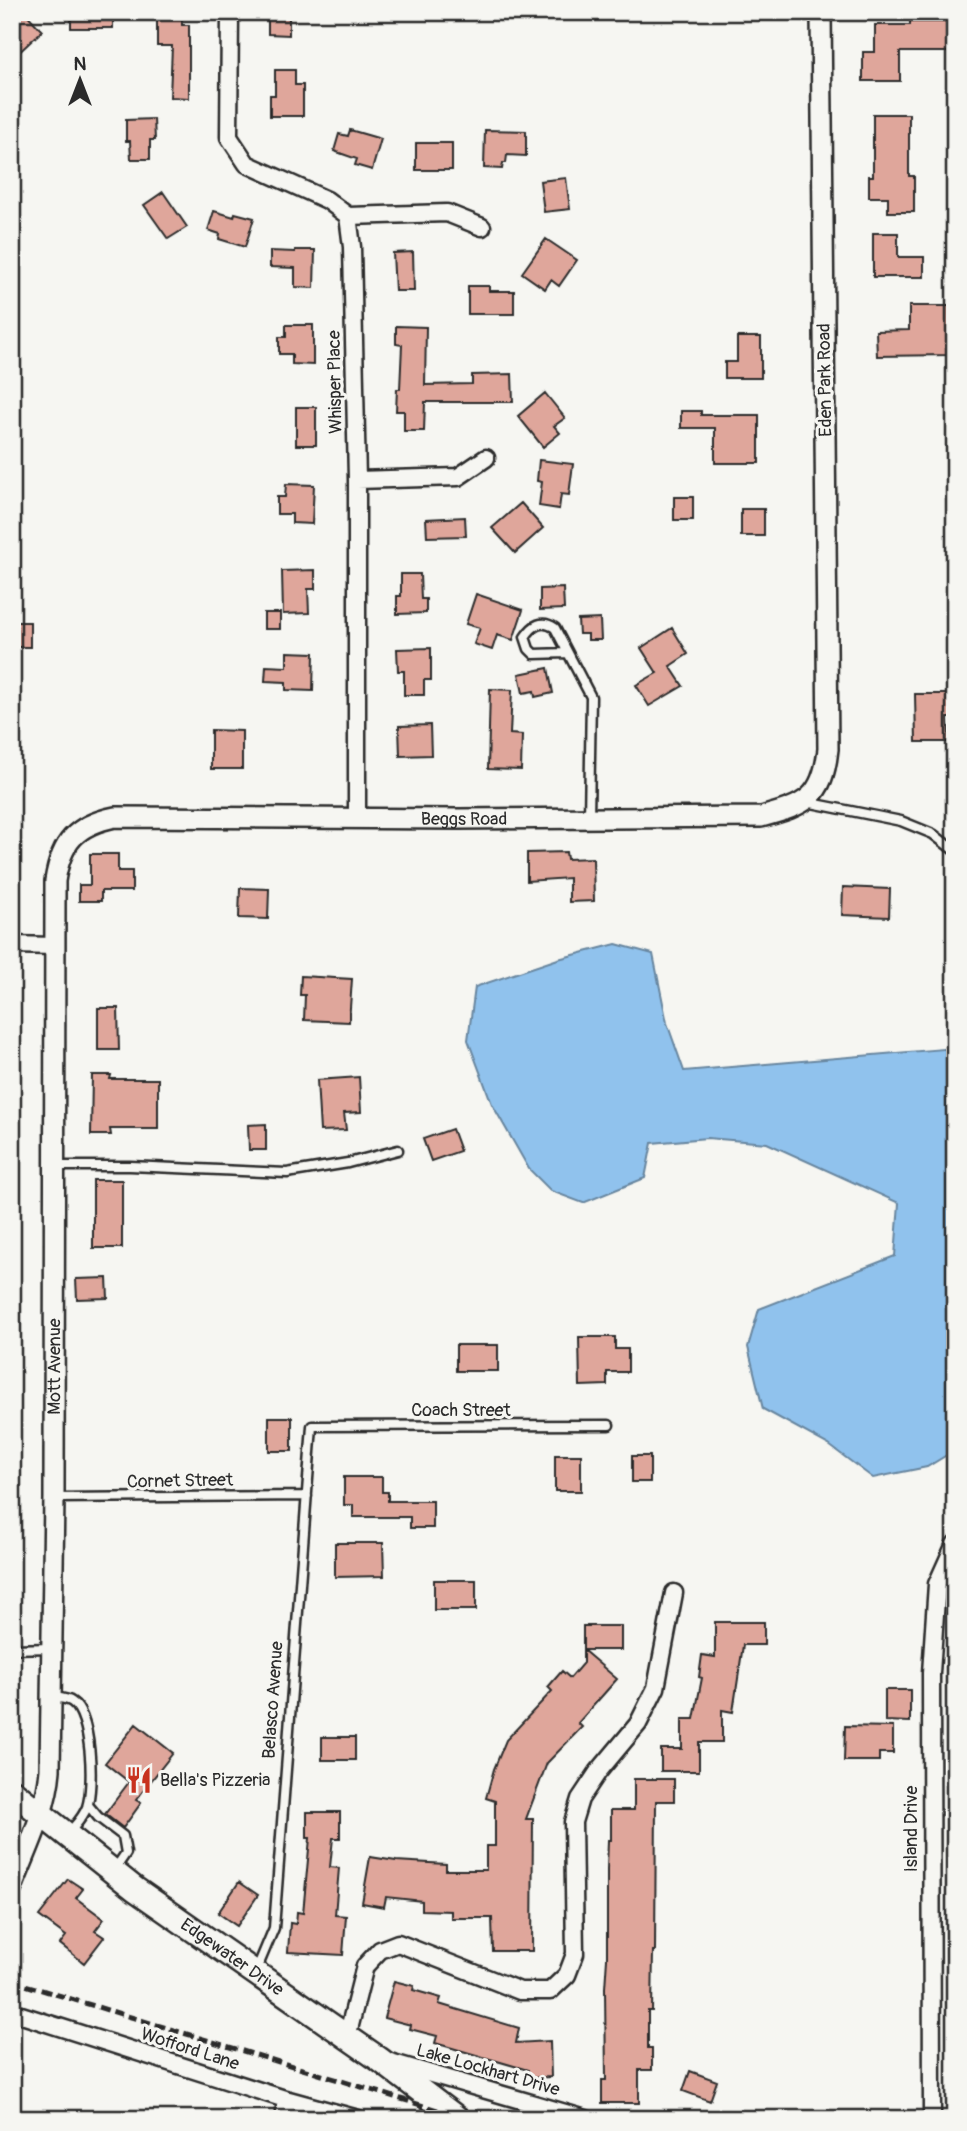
<svg xmlns="http://www.w3.org/2000/svg" width="967" height="2131" viewBox="0 0 967 2131" font-family="Pangolin,sans-serif">
  <style>
    .water { fill: #90c2ed; stroke: #68869f; stroke-width: 2 }
    .building { fill: #dfa69b; stroke: #2b2b2b; stroke-width: 2 }
    .lines { fill: none; stroke-linecap: round; stroke-linejoin: round }
    .service-casing { stroke: #2b2b2b; stroke-width: 13 }
    .minor-casing { stroke: #2b2b2b; stroke-width: 21 }
    .tertiary-casing { stroke: #2b2b2b; stroke-width: 24 }
    .secondary-casing { stroke: #2b2b2b; stroke-width: 28 }
    .service { stroke: #f6f6f2; stroke-width: 8 }
    .minor { stroke: #f6f6f2; stroke-width: 16 }
    .tertiary { stroke: #f6f6f2; stroke-width: 19 }
    .secondary { stroke: #f6f6f2; stroke-width: 23 }
    .rail { stroke: #2b2b2b; stroke-width: 5; stroke-dasharray: 10 5; stroke-linecap: butt }
    .labels { text-anchor: middle; dominant-baseline: central; stroke-width: 6; stroke-linejoin: round; paint-order: stroke }
    .street-label { font-size: 18px; fill: #2b2b2b; stroke: #f6f6f2 }
    .poi-label { font-size: 18px; fill: #2b2b2b; stroke: #f6f6f2; text-anchor: start }
  </style>
  <rect width="100%" height="100%" fill="#f6f6f2"/>
  <filter id="ink" filterUnits="userSpaceOnUse"><feTurbulence type="fractalNoise" baseFrequency=".0143" numOctaves="2"/><feDisplacementMap in="SourceGraphic" scale="14" xChannelSelector="R" yChannelSelector="G"/><feConvolveMatrix kernelMatrix="1 2 1 2 8 2 1 2 1" color-interpolation-filters="sRGB"/></filter>
  <g filter="url(#ink)">
    <path class="water" d="M616,944l37,10 14,69 17,48 271,-23v402l-28,17 -54,11 -44,-33 -66,-36 -15,-62 11,-38 136,-53 4,-53 -132,-60 -60,-5 -55,5 -7,35 -62,25 -32,-12 -22,-22 -37,-65 -24,-64 7,-53 83,-28z"/>
    <path class="building" d="M22,12h3l17,19 -30,28v-37z
      M71,12h42v16h-42z
      M157,12h25v13h7v73l-19,-1 2,-51h-15z
      M268,12h21v23l-21,-1z
      M910,22h45v30h-55v29h-37v-29h12v-27h35z
      M275,70h20v15h8v31h-33v-21h5z
      M873,114h36v62h5v36h-26v-15h-19v-21h4z
      M154,119l1,21h-5v19h-19l-1,-18h-4v-21z
      M350,130l31,9 -9,31 -17,-5 2,-6 -23,-8 5,-17 9,2z
      M485,130l41,1v25l-19,-1 -1,8h-3l-1,6 -18,-1z
      M416,143h36v27h-36z
      M566,178l4,31 -26,3 -4,-31z
      M163,192l24,35 -19,12 -24,-34z
      M214,211l20,6 1,-4 19,5 -9,29 -26,-8 1,-5 -12,-4z
      M873,233h25v24h26v20h-51z
      M546,239l31,21 -18,26 -8,-6 -6,9 -23,-16z
      M295,250h20l-1,38 -19,-1v-19l-25,-1v-16l25,1z
      M413,252l1,39h-19l-2,-38z
      M468,286h21v5h25v23h-46z
      M909,306h40l1,49 -73,1 -1,-25 33,-1z
      M286,325h27v40l-21,-1v-10h-13v-17h7z
      M396,326l30,1 -1,58 47,-1v-9l40,-1 1,28h-88l-1,29h-20v-20h-8l1,-22h3l2,-44 -6,-1z
      M737,337h24v41h-36v-16h12z
      M545,393l20,25 -11,8 6,7 -17,14 -25,-31z
      M296,407h20v38h-20z
      M681,411h20v4h58v48h-44v-35h-34z
      M539,460l34,4 -4,31 -8,-1 -2,15 -20,-3 3,-24 -5,-1z
      M286,484l28,1 -2,39 -20,-1v-9h-15v-17h8z
      M674,497h19v23h-19z
      M521,503l22,25 -28,25 -23,-25z
      M741,509h23v27h-23z
      M465,517l1,19 -39,1 -1,-18z
      M315,570v19h-7l1,24 -26,1 -1,-43z
      M401,574h19l1,25h5v14l-29,1v-18h4z
      M563,588l1,21 -24,1v-21z
      M476,594l47,16 -10,30 -16,-5 -5,15 -18,-6 6,-16 -14,-4z
      M264,613h16v16h-16z
      M600,619l1,21h-13v-6h-9l-1,-14z
      M12,622h18v25h-18z
      M672,628l16,26 -18,12 13,20 -34,20 -13,-21 21,-12 -16,-25z
      M431,648v32h-7v15h-20v-24h-6l-1,-22z
      M287,652l27,1 -1,38 -27,-1v-8l-21,-1 1,-15 21,1z
      M548,668l5,25 -18,4 -1,-6 -11,2 -4,-19z
      M490,689l22,1 -2,44 12,1 -1,35 -33,-1z
      M915,694h40v24h-7l1,24h-33z
      M430,725l1,30 -31,1 -1,-30z
      M211,730l31,1v38h-31z
      M566,852l1,7 26,-1 1,43 -25,1v-24l-42,3v-28z
      M90,854h28v17h14v20h-31v10h-22v-16h11z
      M843,887l47,2 -1,28 -47,-2z
      M240,888l29,1 -1,30 -29,-1z
      M301,976l51,3 -3,43 -45,-2 1,-25h-5z
      M98,1008h20l1,42h-21z
      M92,1075h19l-1,4h48v50h-48l1,6h-20z
      M359,1077l2,35 -17,1 2,17 -26,1 -3,-51z
      M266,1124v26h-17l-1,-25z
      M452,1129l8,22 -29,10 -8,-22z
      M93,1180h29v68h-29z
      M107,1278l1,20 -31,1 -1,-20z
      M579,1337h36v12h13v23h-21v13l-27,1z
      M456,1345h42v26h-42z
      M269,1417h23v34h-23z
      M555,1455h26v36h-26z
      M632,1456h18v26h-18z
      M344,1477h38v15h6v9h45v27h-23v-11h-57v-12h-9z
      M335,1543h48l1,33 -49,1z
      M434,1580h42v30h-42z
      M715,1622h49v23h-21l-10,67 -11,-2v32h-23v29h-38v-22h21v-30h12l8,-41 -3,-1 3,-22 13,2z
      M583,1626h38v24h-38z
      M583,1650l34,29 -39,44 4,4 -35,36 -21,56h7l-1,132h-39l-1,-33h-41v-7l-29,-1v-9l-36,-4 -2,10 -22,-4 8,-46 26,4 50,3v6h40v-24h9v-45l-9,-3 8,-29 12,-29 46,-49 -4,-4 14,-16 8,7 13,-15z
      M885,1690h25v32l-25,-1z
      M136,1724l37,29 -37,47 5,3 -18,25 -18,-14 24,-32 -24,-19z
      M845,1726l48,1v26h-14v8h-35z
      M322,1737h33v23h-33z
      M634,1779h40v22h-18l-1,150h-2l-1,60h-4v37h4v22h-13v33h-37v-23h4l-1,-92 2,-30v-89l1,-29h3v-30h23z
      M307,1812h33v26h-7l-3,29 9,1 -4,47 11,1 -3,39 -55,-3 2,-29 6,1 1,-12 6,1 7,-75h-3z
      M68,1879l15,10 -7,9 28,21 -9,12 9,6 -20,26 -24,-19 6,-8 -27,-20z
      M239,1882l19,13 -21,31 -19,-13z
      M394,1981l20,5 -1,4 28,8 -2,6 80,24 -3,15 34,-2 1,36 -22,1 -1,-8 -93,-27 2,-7 -27,-7 1,-4 -27,-7z
      M690,2071l27,10 -7,20 -27,-10z"/>
    <g class="lines">
      <defs>
        <path id="service" d="M567,653l-33,1 -5,-5 -4,-12c8,-12 17,-18 30,-9l36,69 -2,121
          M806,802l95,19 32,13 22,17
          M56,1166h74l157,7 61,-10 50,-13
          M55,1498l252,-2
          M12,1649l39,-1
          M51,1697c7,1 16,1 21,5 20,13 22,84 15,105 -4,11 -12,18 -19,27
          M88,1805l10,12 25,19 3,17 -11,16
          M256,1971l18,-43 38,-502 297,-1"/>
        <path id="minor" d="M230,12l-1,125 18,27 80,36 21,16 4,31 5,233v338
          M348,216l99,-3 35,14
          M357,480l101,-3 28,-19
          M12,945l42,1
          M12,2012l273,87 73,20
          M347,2037l18,-71 15,-16 18,-7 122,48h30l17,-16 8,-21 -2,-132 7,-23 18,-27 40,-48 18,-36 18,-95
          M390,2062l196,57
          M285,2119v-20
          M932,2119l-1,-446 6,-89 18,-40"/>
        <g id="tertiary">
          <path id="s1" d="M12,1888c14,-37 35,-77 38,-118l4,-272 1,-617c6,-39 21,-56 60,-64l344,2 302,-2c45,-12 62,-19 67,-68l-7,-737"/>
        </g>
        <g id="secondary">
          <path id="s2" d="M12,1791l123,98 244,170 79,60"/>
        </g>
      </defs>
      <use href="#service" class="service-casing"/>
      <use href="#minor" class="minor-casing"/>
      <use href="#tertiary" class="tertiary-casing"/>
      <use href="#secondary" class="secondary-casing"/>
      <use href="#service" class="service"/>
      <use href="#minor" class="minor"/>
      <use href="#tertiary" class="tertiary"/>
      <use href="#secondary" class="secondary"/>
      <path class="rail" d="M12,1981l455,138"/>
    </g>
  </g>
  <defs>
    <symbol id="restaurant-bare" viewBox="-9 -9 18 18"><path d="M-5-6h1v4h1v-4h1v4h1v-4h1v5L-1.5 .5V6h-2V.5L-5-1ZM5-6V6H3V1.5H1.5Q1.5-4 5-6Z" fill="#c8321e" stroke="#f6f6f2" stroke-width="2.5" paint-order="stroke"/></symbol>
  </defs>
  <g fill-rule="evenodd">
    <use href="#restaurant-bare" x="120" y="1761" width="38" height="38"/>
  </g>
  <g class="labels">
    <g class="street-label">
      <text transform="translate(825 380) rotate(-91)">Eden Park Road</text>
      <text transform="translate(335 382) rotate(-91)">Whisper Place</text>
      <text stroke="none"><textPath href="#s1" startOffset="1458">Beggs Road</textPath></text>
      <text stroke="none"><textPath href="#s1" startOffset="528">Mott Avenue</textPath></text>
      <text x="461" y="1410">Coach Street</text>
      <text transform="translate(180 1481) rotate(-1)">Cornet Street</text>
      <text transform="translate(273 1700) rotate(-86)">Belasco Avenue</text>
      <text transform="translate(911 1829) rotate(-90)">Island Drive</text>
      <text stroke="none"><textPath href="#s2" startOffset="276">Edgewater Drive</textPath></text>
      <text transform="translate(190 2049) rotate(18)">Wofford Lane</text>
      <text transform="translate(488 2070) rotate(16)">Lake Lockhart Drive</text>
    </g>
    <g class="poi-label">
      <text x="160" y="1780">Bella's Pizzeria</text>
    </g>
  </g>
  <rect width="967" height="2131" fill="none" stroke="#f6f6f2" stroke-width="42"/>
  <rect x="21" y="21" width="925" height="2089" fill="none" stroke="#2b2b2b" stroke-width="2.5" filter="url(#ink)"/>
  <g transform="translate(80 80)" stroke="#f6f6f2" stroke-width="5" paint-order="stroke">
  <path d="M0-5L12 26L0 18L-12 26Z" fill="#2b2b2b"/>
  <text y="-10" font-size="19" font-weight="bold" text-anchor="middle" fill="#2b2b2b">N</text>
  </g>
</svg>
